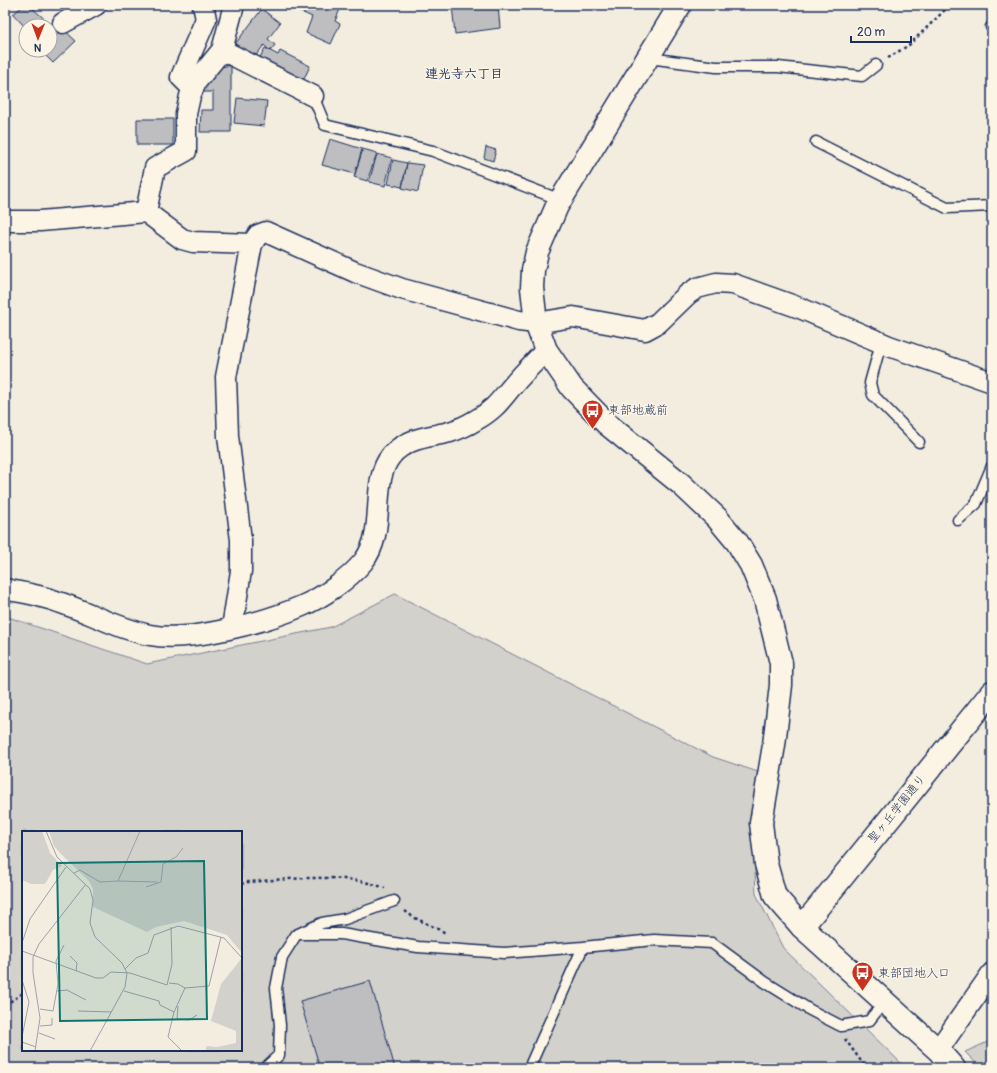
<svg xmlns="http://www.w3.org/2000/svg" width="997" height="1073" viewBox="0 0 997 1073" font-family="Pangolin,'Klee One',sans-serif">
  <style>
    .green { fill: #d3d1cc; stroke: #778095; fill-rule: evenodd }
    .building { fill: #bebec0; stroke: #1b2f5e }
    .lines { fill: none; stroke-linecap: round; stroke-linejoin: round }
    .service-casing { stroke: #1b2f5e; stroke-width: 13 }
    .minor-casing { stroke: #1b2f5e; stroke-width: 23 }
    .tertiary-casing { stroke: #1b2f5e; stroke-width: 25 }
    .secondary-casing { stroke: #1b2f5e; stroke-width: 25 }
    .path { stroke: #1b2f5e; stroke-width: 2.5; stroke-dasharray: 3 3; stroke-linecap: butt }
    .service { stroke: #fcf5e5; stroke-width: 10 }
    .minor { stroke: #fcf5e5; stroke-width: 20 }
    .tertiary { stroke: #fcf5e5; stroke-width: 22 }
    .secondary { stroke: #fcf5e5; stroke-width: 22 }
    .labels { text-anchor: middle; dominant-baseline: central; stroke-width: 3; stroke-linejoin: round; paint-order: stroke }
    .poi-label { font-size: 12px; fill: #1b2f5e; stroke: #fcf5e5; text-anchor: start }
    .street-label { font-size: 12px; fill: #1b2f5e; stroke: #fcf5e5 }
    .neighbourhood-label { font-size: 13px; font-weight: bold; fill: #1b2f5e; stroke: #fcf5e5 }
    .inset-road { fill: none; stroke: #9da1ac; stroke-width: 1 }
    .view { fill: #0f766e; fill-opacity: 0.15; stroke: #0f766e; stroke-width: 2 }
    .inset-edge { fill: none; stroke: #1b2f5e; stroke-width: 2 }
  </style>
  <rect width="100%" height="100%" fill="#f3ede0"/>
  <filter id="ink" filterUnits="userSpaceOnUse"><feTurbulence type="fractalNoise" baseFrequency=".025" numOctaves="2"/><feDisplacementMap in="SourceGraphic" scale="8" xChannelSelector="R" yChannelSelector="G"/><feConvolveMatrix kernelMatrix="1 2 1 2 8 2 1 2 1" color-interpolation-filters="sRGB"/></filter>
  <g filter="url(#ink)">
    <path class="green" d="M395,594l318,163 45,15 -6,36 4,86 27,54 123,120h-901v-452l142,48 184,-37zM23,832h218v218h-218z
      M992,1040v28h-11l-16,-16z"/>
    <path class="building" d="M24,5h5l21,19 -2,2h-22v2l-13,-14z
      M302,5h35l4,2 -6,14 5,3 -9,20 -25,-11 6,-16 -13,-6z
      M452,5h46l2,23 -45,6z
      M262,9l18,14 -12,16 7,6 -5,6 -6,-6 -10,13 -19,-14z
      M63,29l13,12 -23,22 -12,-12 9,-1v-9z
      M265,48l13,7 2,-4 30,15 -8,17 -44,-22z
      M231,65v67h-31l1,-22h12v-18h-11l19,-25z
      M237,98l30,3 -3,25 -30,-3z
      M137,119h36v26h-36z
      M330,139l32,10 -7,25 -33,-9z
      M486,147l10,3 -3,11 -9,-3z
      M363,149l14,4 -10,28 -13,-4z
      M377,154l15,4 -7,28 -16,-4z
      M393,160l14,3 -5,24 -14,-3z
      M407,163l16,2 -5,27 -16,-4z
      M370,981l25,87h-75l-20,-67z"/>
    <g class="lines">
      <defs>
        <path id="service" d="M991,27l1,-1
          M649,58l67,9h62l84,9 14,-11
          M313,96l12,29 108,26 128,49
          M816,142l131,66 45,-2
          M881,343l-11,40 3,12 46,47
          M958,520l18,-16 16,-38
          M300,934h41l77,13 86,6 79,-6
          M265,1068l14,-13 1,-30 -4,-37 6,-31 14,-22 26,-12 23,-4 49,-18
          M529,1068l54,-121 71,-7 58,3 53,39 45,28 31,16 28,-5 15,-19"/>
        <path id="minor" d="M63,23l33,-18
          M222,50l91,46
          M193,89l-12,-12 25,-58 -3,-14
          M146,212l9,-44 31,-17v-37l4,-18 6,-14 26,-32 12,-45
          M5,221h35l106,-9 36,27 11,3 59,2
          M5,589c12,3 25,4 37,8 37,9 71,31 108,38 39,8 115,-13 152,-29 21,-9 46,-26 61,-44 25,-31 6,-79 28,-106 14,-18 39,-19 59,-24 9,-3 18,-7 26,-12 20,-11 25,-21 39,-37 10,-12 21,-22 31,-33
          M232,628l9,-57v-31l-13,-104 -2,-59 26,-133 6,-9 8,-3 89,40 47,17 117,32 17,2 37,-6 72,13 13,-7 30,-29 9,-6 19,-5 17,1 67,24 89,38 103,36
          M938,1050l54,-77"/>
        <path id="tertiary" d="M802,927l190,-235"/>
        <path id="secondary" d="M680,5l-123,201 -20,46 -4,18 -1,18 4,35 10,27 26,38 35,36 74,60 36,34 20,24 14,23 14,34 16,64v22l-7,60 -13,78 5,41 9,32 27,31 136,123 16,18"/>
      </defs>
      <use href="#service" class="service-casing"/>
      <use href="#minor" class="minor-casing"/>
      <use href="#tertiary" class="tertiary-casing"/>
      <use href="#secondary" class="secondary-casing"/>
      <path class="path" d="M888,58l21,-13 41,-40
        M241,884l7,-2c45,-3 94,-10 137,6
        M405,911l8,6 33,16
        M5,1005l18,-12
        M845,1039l21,29"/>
      <use href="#service" class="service"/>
      <use href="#minor" class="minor"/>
      <use href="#tertiary" class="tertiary"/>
      <use href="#secondary" class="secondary"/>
    </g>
  </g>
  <defs>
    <symbol id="bus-pin" viewBox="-11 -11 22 30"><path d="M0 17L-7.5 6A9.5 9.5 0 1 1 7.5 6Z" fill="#c8321e" stroke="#fcf5e5"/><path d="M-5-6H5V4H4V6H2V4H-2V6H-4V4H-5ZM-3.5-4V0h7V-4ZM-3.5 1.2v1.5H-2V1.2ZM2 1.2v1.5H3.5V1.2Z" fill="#fff"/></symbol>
  </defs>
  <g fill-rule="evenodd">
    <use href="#bus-pin" x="580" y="398" width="25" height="34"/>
    <use href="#bus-pin" x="850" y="960" width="25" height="34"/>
  </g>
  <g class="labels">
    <g class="poi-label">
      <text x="608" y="410">東部地蔵前</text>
      <text x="878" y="973">東部団地入口</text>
    </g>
    <g class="street-label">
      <text transform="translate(897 809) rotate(-51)">聖ヶ丘学園通り</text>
    </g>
    <g class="neighbourhood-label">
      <text x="464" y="74">連光寺六丁目</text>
    </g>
  </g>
  <g transform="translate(22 831)">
    <rect width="220" height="220" fill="#f3ede0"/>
    <path d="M0,0h20l8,22 12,13 -9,4 -8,14h-14l-9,-4zM27,0h193v122l-15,-18 -43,-14 -28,6 -9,5 -54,-25v-18l-4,-8 -28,-27 -7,-8zM220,127v93h-37l2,-5 10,1 19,-4v-12l-25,-10 10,-37z" fill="#d3d1cc"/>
    <path class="inset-road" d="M24,0l11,26 33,32 3,11 -3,23 5,14 27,26 5,10 -2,14 -35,64M52,42l6,-3 20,12 18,-1 22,-50M96,50l39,1M124,56l15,-5 2,-18 13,-7 7,-9M0,112l8,-24 36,-52M0,120l74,27h7l8,-6 19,1 37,12 5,-21 -1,-37M48,125l7,7 -1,8M103,138l11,-11 12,-5 6,-18 24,-9 46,12 18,20M0,149l7,22 -7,35M147,152l9,1 7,4 24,-2 12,-49M35,160l10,-1 19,10M102,160l35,10 1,4 14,7M156,175l-1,13 12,1 8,-5M18,178l13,2 5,-27 -2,-23 8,-16M56,180l33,1M18,195l12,-1v-7M17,202l16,6M0,211l14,5M13,220l5,-33 -7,-45v-16l6,-13 47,-60M160,220l-14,-14 6,-25 11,-24"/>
    <path class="view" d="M182,30l3,158 -147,2 -3,-158z"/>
    <rect width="220" height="220" class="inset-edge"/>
  </g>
  <rect width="997" height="1073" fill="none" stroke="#fcf5e5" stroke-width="20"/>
  <rect x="10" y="10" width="977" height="1053" fill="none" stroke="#1b2f5e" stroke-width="1.5" filter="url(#ink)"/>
  <g transform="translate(38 38) rotate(181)"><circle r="19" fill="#fcf5e5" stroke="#a2a6af"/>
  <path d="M0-3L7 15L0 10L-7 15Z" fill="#c8321e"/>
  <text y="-6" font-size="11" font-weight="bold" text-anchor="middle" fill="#1b2f5e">N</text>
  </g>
  <path d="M851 36v6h60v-6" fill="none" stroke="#1b2f5e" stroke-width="2"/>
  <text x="857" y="36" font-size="12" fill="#1b2f5e" stroke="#fcf5e5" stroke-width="3" paint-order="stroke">20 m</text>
</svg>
